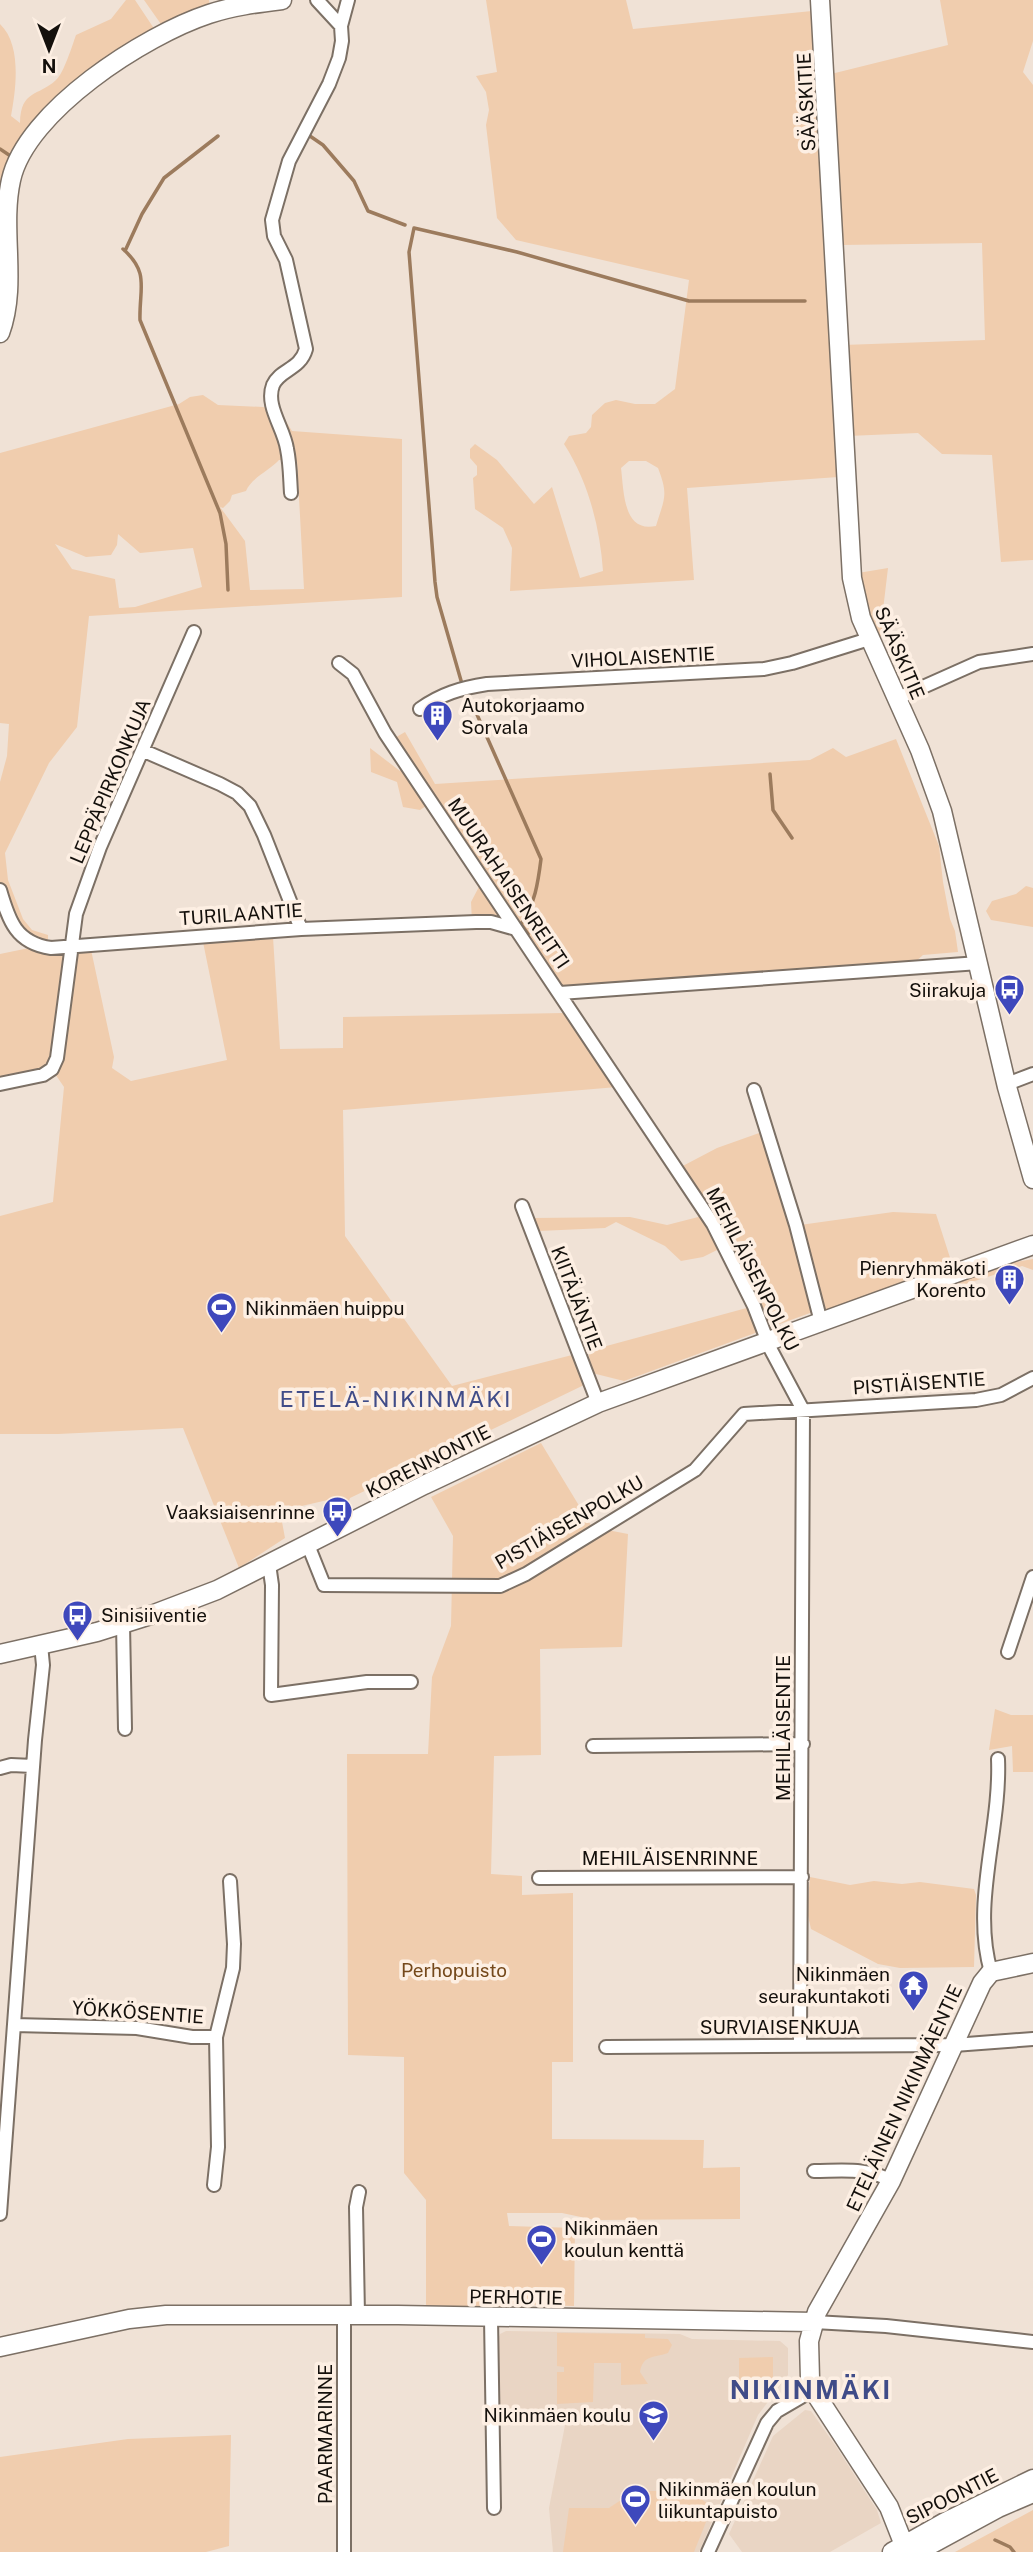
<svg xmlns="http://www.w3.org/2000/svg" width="1033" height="2552" viewBox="0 0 1033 2552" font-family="'Public Sans',sans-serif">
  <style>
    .built { fill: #e9d5c4 }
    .green { fill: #f0cdae; fill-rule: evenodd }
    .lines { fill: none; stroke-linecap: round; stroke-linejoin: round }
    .stream { stroke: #9c7b5d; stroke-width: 3.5 }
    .street-casing { stroke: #7c7065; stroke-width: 16 }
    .secondary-casing { stroke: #7c7065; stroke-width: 21 }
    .street { stroke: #fff; stroke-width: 12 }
    .secondary { stroke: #fff; stroke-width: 18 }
    .labels { text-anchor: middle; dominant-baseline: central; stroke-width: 7; stroke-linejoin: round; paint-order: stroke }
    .street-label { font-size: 19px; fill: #14100c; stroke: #fdefe3 }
    .poi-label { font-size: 19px; fill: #14100c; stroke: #fdefe3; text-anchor: start }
    .park-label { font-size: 19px; fill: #75491b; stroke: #fdefe3 }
    .quarter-label { font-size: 23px; letter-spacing: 2px; fill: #404c88; stroke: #fdefe3 }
    .district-label { font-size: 26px; font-weight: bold; letter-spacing: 2px; fill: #404c88; stroke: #fdefe3 }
  </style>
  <rect width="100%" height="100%" fill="#f0e2d6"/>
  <path class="built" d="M506,2331l174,3 12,5 88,2 8,7v27l-30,40 -59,137h-146l-4,-44 17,-88 -68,-1v-79l2,-6z
    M805,2410l6,1 26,37 40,62 4,13 -51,29h-88l-13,-18 44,-98z"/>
  <path class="green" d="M126,0h9l20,30 -136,111 -8,20 -11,79v-216c22,21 16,65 11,92l9,7c1,-34 18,-26 36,-43 8,-7 16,-34 20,-45l35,-16z
    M144,0h65l1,9 -47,18z
    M486,0h140l7,29 179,-18 26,466 -151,11 7,92 -184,11 2,-43 -9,-20 -28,-19 -2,-31 4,-3v-9l-7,-8v-9l5,-5 22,16 37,44 18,-17 28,91 23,-7c-3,-44 -15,-90 -39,-127l5,-8 17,-3 5,-6 1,-12 13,-12 11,-3 19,4h20l20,-15 14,-109 -173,-40 -19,-22 -11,-93 3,-15 -3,-18 -10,-16 21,-4zM629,461h17l12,7c11,28 6,31 -2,58 -33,7 -32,-34 -35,-58z
    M940,0h93v41l-10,31 10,13v475l-32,2 -9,-107 -50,-1 -24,-21 -70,3 -5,-91 142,-5 -3,-97 -141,2 -10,-171 117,-29z
    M203,395l15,10 45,2 17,5 12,19 110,8v158l-313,19 -12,111 -28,36 -44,90 3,27 15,39 9,11 16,5v12l42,-2 24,112 -2,11 19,13 96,-21 -24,-118 70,-5 7,112 63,-1v-31l221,-4 53,74 -274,23 2,126 107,150 120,-31 12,30 -234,113 -2,6 -11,6 -5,-11 -52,12 5,27 -46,30 -56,-140 -125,6h-58v-218l53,-14 11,-115 -15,-22 -12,6 -37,7v-124l29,-6 -15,-10 -14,-33v-123l7,-26 2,-32 -9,-1v-270l179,-49 11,-7zM279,460l18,1 7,128 -54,1 -5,-49 -25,-34 3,1 7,-7 2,-6 14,-4c5,-13 23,-20 33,-31zM118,534l22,19 53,-5 9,39 -67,20 -16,1 -4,-29 -43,-10 -17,-25 31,13 25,-2 6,-10z
    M888,568l-5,42 5,27 -14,-2 -16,-62z
    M405,732l30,52 375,-24 23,-12 13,9 50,-18 43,107 4,36 7,37 5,12 3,21 -35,3 -10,9 -350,25 -128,-189 -15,10 -17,-3 -6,-25 -26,-10 -1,-24 30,23 3,-14 -10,-18z
    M481,883l24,36 -33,3 -1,-20z
    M1026,886l7,2v39l-42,-7 -5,-9 6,-10 24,-7z
    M762,1132l38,93 93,-13 43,2 17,53 -124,46 -8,-4 -197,72 -32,-8 -4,-22 166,-45 -31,-59 -20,10 -22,4 -16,-15 -49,-24 -11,6 -66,3 -6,-13 97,-1 37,8 39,-10 -29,-46 40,-21z
    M1033,1259v11l-11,-4 -63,20 -3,-5 48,-17z
    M541,1443l51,84 36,7 -6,113 -82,2 1,106 -47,1 -3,118 31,2v19l51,-2v169h-21v77l152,1 -1,28 37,-1v52l-145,1 -33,-7h-55l2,13 66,2 -1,78 -65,-2 -1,15 -82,-9v-110l-22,-27v-116l-56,-2 -1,-301h81l4,-77 19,-51 2,-90 -22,-39z
    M995,1709l16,6h22v57h-20l-1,-26 -23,4z
    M810,1877l40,8 24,-4 28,3 18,-2 54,7 2,6 -2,72 -74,1 -22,-4 -67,-35 -4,-18z
    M557,2333l88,1v4l23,1 4,6 -4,8c-13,5 -25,1 -28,19l8,12 -27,1v-22h-27l-1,39 -36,2v-32h7v-5l-7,-1z
    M773,2357v27l-34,-2v-24z
    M231,2435l-2,111 -23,6h-206v-95l128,-18z
    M695,2483l5,15 12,9 -18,45h-131l6,-44h40l12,-8 23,-9h44z
    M1033,2510v42h-78z"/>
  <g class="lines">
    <path class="stream" d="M307,134l16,11 31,36 14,30 37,14
      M0,149l12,8
      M123,249c27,24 16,39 17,71l80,193 6,31 2,46
      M125,251l17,-37 22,-36 54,-42
      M462,684l-25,-87 -2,-15 -26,-330 5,-24 103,24 172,49h116
      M467,692l74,167c-3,24 -6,45 -20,65l7,10
      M770,774l3,36 19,28
      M995,2540l15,7 4,5"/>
    <defs>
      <path id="street" d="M317,0l24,26
        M291,493c-1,-15 -1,-30 -4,-44 -3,-21 -22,-43 -14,-64 7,-16 27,-15 33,-36l-20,-89 -12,-24 -2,-16 17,-59 40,-77 10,-26 3,-17 -1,-15 7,-26
        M339,663l14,11 32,59 328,491 41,82 17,44 32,60 -3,635
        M896,699l83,-37 54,-8
        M420,709c21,-15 41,-21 67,-25l277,-15 28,-6 77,-24
        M144,751l76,33 17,9 13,13 14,29 37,94
        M0,890c9,31 16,53 51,58l250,-19 175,-7h15l25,7
        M560,993l419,-30
        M0,1084l43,-9 9,-6 5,-11 19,-144 24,-67 94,-215
        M1007,1084l26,-10
        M754,1090l42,135 25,97
        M522,1206l76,197
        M308,1545l16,40 176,1 26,-12 169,-104 49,-56 232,-14 25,-5 32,-17
        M269,1564l3,21 -1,110 96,-13h44
        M123,1624l2,105
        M1008,1652l25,-75
        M593,1746l210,-2
        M0,1768l11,-3 22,1
        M539,1878l263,-1
        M991,1972c-20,-69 10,-142 7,-213
        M14,2025l123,3 55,9h24
        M606,2047l348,-2 79,-6
        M814,2171c26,0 55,-4 77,10
        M214,2185l4,-38 -2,-110 17,-69 1,-24 -4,-63
        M0,2214l35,-474 8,-75 -2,-20
        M344,2315v237
        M358,2315l-2,-108 3,-15
        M491,2318l3,190
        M814,2322l72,4 147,16
        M708,2552l59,-129 10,-12 36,-21"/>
      <path id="secondary" d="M820,0l32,578 9,40 59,132 22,61 65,276 26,92
        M0,333c18,-49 0,-103 11,-153 15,-69 134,-145 198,-166 24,-8 49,-11 73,-14
        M0,1654l97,-22 57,-18 63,-24 207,-105 174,-82 435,-158
        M0,2347l129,-28 37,-4h232l416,7
        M892,2552l53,-30 88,-43
        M917,2552l81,-44 35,-15
        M918,2552l-14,-7 -15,-38 -76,-117 -3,-11 -1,-38 8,-29 74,-131 91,-198 9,-11 42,-9"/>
    </defs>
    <use href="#street" class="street-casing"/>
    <use href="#secondary" class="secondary-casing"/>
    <use href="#street" class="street"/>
    <use href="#secondary" class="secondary"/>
  </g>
  <defs>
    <symbol id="building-pin" viewBox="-11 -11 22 30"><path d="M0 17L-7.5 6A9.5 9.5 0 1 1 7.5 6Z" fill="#3e48bc" stroke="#fdefe3"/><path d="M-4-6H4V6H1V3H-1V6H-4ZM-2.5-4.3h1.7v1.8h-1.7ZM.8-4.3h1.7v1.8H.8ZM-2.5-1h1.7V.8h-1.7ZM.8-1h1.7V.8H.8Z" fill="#fff"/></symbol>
    <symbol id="bus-pin" viewBox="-11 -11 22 30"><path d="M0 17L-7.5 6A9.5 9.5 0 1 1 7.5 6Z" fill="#3e48bc" stroke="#fdefe3"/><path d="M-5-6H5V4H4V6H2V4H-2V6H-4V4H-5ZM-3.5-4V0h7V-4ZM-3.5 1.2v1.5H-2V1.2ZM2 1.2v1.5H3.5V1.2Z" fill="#fff"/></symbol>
    <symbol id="stadium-pin" viewBox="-11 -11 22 30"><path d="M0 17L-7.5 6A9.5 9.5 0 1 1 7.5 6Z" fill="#3e48bc" stroke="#fdefe3"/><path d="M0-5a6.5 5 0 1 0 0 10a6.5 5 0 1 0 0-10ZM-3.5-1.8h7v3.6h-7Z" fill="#fff"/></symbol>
    <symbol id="temple-pin" viewBox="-11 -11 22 30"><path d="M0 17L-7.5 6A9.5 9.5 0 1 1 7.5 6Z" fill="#3e48bc" stroke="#fdefe3"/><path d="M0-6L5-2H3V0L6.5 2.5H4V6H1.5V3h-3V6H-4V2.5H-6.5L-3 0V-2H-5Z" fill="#fff"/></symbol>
    <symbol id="school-pin" viewBox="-11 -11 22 30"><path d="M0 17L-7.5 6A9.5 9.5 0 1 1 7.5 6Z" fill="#3e48bc" stroke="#fdefe3"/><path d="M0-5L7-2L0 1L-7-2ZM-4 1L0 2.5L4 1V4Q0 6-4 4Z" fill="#fff"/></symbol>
  </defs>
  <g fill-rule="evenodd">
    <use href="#building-pin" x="420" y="698" width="35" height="47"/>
    <use href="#bus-pin" x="992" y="972" width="35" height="47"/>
    <use href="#building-pin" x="992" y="1262" width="35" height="47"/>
    <use href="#stadium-pin" x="204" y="1290" width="35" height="47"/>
    <use href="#bus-pin" x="320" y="1494" width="35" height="47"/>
    <use href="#bus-pin" x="60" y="1598" width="35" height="47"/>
    <use href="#temple-pin" x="896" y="1968" width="35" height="47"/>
    <use href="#stadium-pin" x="524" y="2222" width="35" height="47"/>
    <use href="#school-pin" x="636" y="2398" width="35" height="47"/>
    <use href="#stadium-pin" x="618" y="2482" width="35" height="47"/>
  </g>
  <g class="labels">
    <g class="street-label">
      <text transform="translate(806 102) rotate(-93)">SÄÄSKITIE</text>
      <text transform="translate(900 653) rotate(67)">SÄÄSKITIE</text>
      <text transform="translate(643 657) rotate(-3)">VIHOLAISENTIE</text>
      <text transform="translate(110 781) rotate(-67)">LEPPÄPIRKONKUJA</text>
      <text transform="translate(509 883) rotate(56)">MUURAHAISENREITTI</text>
      <text transform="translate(241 914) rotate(-4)">TURILAANTIE</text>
      <text transform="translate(753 1269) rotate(63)">MEHILÄISENPOLKU</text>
      <text transform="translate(577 1298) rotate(69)">KIITÄJÄNTIE</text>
      <text transform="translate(919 1383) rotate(-4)">PISTIÄISENTIE</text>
      <text transform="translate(428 1461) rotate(-27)">KORENNONTIE</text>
      <text transform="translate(569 1522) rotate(-30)">PISTIÄISENPOLKU</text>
      <text transform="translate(783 1728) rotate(-90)">MEHILÄISENTIE</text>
      <text x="670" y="1858">MEHILÄISENRINNE</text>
      <text transform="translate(138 2012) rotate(4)">YÖKKÖSENTIE</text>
      <text x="780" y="2027">SURVIAISENKUJA</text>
      <text transform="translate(904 2098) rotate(-65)">ETELÄINEN NIKINMÄENTIE</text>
      <text transform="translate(516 2297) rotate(1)">PERHOTIE</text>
      <text transform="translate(325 2434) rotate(-90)">PAARMARINNE</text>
      <text transform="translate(952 2496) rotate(-27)">SIPOONTIE</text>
    </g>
    <g class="poi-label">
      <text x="461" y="705">Autokorjaamo<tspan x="461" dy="22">Sorvala</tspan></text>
      <text x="986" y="990" text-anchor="end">Siirakuja</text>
      <text x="986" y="1268" text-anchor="end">Pienryhmäkoti<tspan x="986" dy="22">Korento</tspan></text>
      <text x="245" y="1308">Nikinmäen huippu</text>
      <text x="315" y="1512" text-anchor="end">Vaaksiaisenrinne</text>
      <text x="101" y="1615">Sinisiiventie</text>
      <text x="890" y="1974" text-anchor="end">Nikinmäen<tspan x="890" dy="22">seurakuntakoti</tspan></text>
      <text x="564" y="2228">Nikinmäen<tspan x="564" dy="22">koulun kenttä</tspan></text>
      <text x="631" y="2415" text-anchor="end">Nikinmäen koulu</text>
      <text x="658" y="2489">Nikinmäen koulun<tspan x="658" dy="22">liikuntapuisto</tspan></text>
    </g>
    <g class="park-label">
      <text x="454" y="1970">Perhopuisto</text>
    </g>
    <g class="quarter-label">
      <text x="396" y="1398">ETELÄ-NIKINMÄKI</text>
    </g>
    <g class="district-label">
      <text x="811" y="2389">NIKINMÄKI</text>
    </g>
  </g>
  <g transform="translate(49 49) rotate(180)" stroke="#fdefe3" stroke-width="5" paint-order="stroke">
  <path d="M0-5L12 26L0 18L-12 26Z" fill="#14100c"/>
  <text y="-10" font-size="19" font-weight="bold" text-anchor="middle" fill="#14100c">N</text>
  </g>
</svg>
